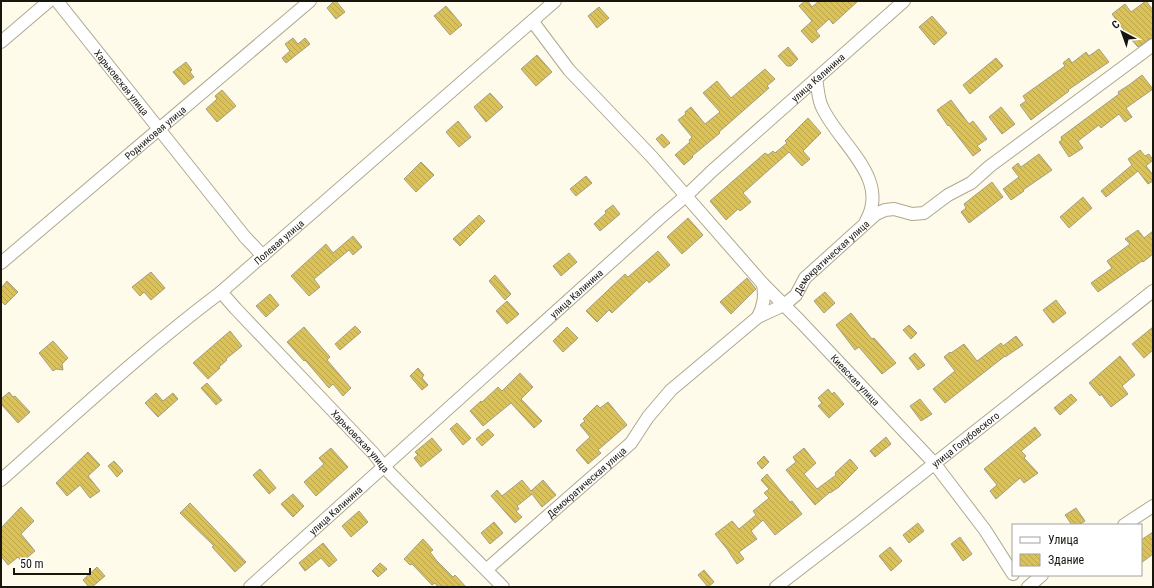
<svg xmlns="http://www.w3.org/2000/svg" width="1154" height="588" viewBox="0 0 1154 588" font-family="'Roboto Condensed',sans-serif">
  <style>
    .building { fill: url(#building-back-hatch); stroke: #a49e84 }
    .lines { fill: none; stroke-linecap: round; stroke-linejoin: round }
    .minor-casing { stroke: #afa88f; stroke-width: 14 }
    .minor { stroke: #fff; stroke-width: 12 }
    .labels { text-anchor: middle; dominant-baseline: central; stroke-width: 3.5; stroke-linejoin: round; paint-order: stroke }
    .street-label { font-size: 10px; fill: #18160c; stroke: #fff }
  </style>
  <defs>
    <pattern id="building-back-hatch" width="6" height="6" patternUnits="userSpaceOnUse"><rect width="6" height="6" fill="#dac158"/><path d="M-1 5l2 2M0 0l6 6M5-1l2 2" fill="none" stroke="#baa54b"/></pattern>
  </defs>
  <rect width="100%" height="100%" fill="#fffbeb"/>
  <path class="building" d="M334,1h2l9,11 -9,7 -9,-11z
    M805,1h3l4,6 7,-6h39l-25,23 -4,-5 -13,12 4,5 -8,7 -11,-12 11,-10 -13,-15z
    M1146,1l7,9v28l-4,1 -11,8 -15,-17h1l-12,-16 13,-10 6,8z
    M446,6l16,19 -12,10 -16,-19z
    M599,7l10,11 -12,10 -9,-12z
    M932,16l15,17 -13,12 -15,-18z
    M293,38l5,6 7,-6 5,6 -24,19 -4,-5 8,-7 -5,-7z
    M788,47l10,12 -7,7h-4l-9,-10z
    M1099,49l10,13 -41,28 1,1 -38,29 -11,-15 6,-4 -3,-5 42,-30 -2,-3 6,-5 3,5 14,-11 3,4z
    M537,55l15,17 -16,14 -15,-17z
    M996,58l7,8 -33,28 -7,-9z
    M186,62l6,8 -2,2 4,5 -10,8 -11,-13z
    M765,69l10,10 -8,7 2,2 -50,44 1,1 -28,23 1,1 -9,8 -9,-10 15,-13 -1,-2 3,-3 -14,-17 8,-6 -1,-2 6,-5 14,17 15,-12 -17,-19 14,-12 14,17z
    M1142,75l11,14 -27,19 6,9 -7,5 -6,-8 -18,14 -2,-3 -21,16 5,7 -14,9 -10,-15 3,-2 -1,-3 58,-43 -1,-2 11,-7z
    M222,90l14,16 -19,16 -11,-13 11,-10 -2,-3z
    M490,93l13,14 -17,15 -12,-15z
    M951,100l18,24 4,-3 14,18 -10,7 4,4 -8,6 -24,-31 -1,1 -11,-16z
    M1001,107l14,17 -13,10 -13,-17z
    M808,118l13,15 -18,18 7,8 -8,7 -13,-14 -46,41 8,9 -11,9 -2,-2 -12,11 -16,-19 55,-48 3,2 5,-4 2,2 12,-10 -2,-2z
    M458,121l13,16 -12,10 -13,-15z
    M662,134l8,9 -6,5 -8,-9z
    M1140,150l5,6 4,-2 4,6 -7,6 7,9v6l-5,3 -10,-13 -32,26 -5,-6 31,-26 -4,-6z
    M1039,154l13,16 -29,20 1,1 -13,9 -8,-11 16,-12 -7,-9 6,-5 3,4z
    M421,162l13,13 -18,17 -12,-13z
    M586,176l6,7 -16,13 -6,-7z
    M992,182l11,15 -34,26 -8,-11 5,-4 -2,-4z
    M1083,197l9,11 -23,20 -9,-11z
    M613,205l7,9 -20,17 -6,-7 12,-11 -1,-2z
    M479,215l6,6 -25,25 -7,-7z
    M688,218l15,17 -21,19 -15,-17z
    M1138,230l6,8 9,-7v23l-10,8 -1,-1 -44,31 -7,-9 21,-15 -5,-7 23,-17 -5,-5z
    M353,236l9,11 -9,8 -4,-5 -35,29 6,8 -11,9 -18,-20 35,-32 7,9z
    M658,251l12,14 -21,18 -2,-3 -35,33 -3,-3 -12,12 -11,-11 39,-37 3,3z
    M569,253l8,9 -16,14 -8,-10z
    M151,272l14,16 -14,12 -7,-8 -4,4 -8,-9z
    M495,275l16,19 -6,6 -16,-19z
    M747,278l9,11 -25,25 -11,-12z
    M7,281l11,11 -13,13 -4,-4v-13z
    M825,292l10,11 -11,10 -10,-12z
    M270,294l9,11 -13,12 -10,-11z
    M1056,300l10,13 -13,10 -10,-13z
    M507,301l12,13 -12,10 -11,-13z
    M851,313l21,26 2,-1 22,25 -14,11 -23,-27 -4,3 -19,-25z
    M909,325l8,8 -6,6 -8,-9z
    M355,326l6,6 -21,18 -5,-6z
    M304,327l26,30 -3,3 24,28 -8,8 -10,-12 -4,4 -24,-28 -1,1 -17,-19z
    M567,327l11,11 -15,14 -10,-11z
    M1153,327v23l-9,8 -12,-14z
    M230,331l12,15 -16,13 1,1 -8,7 1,1 -12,11 -15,-16z
    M1016,336l7,9 -18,12v-1l-60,47 -12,-14 22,-18 -11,-14 6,-5 1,1 13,-9 13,17 24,-18 2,3z
    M53,341l15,17 -6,6 1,6 -7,-1 -3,2 -14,-18z
    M915,353l10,12 -7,5 -9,-12z
    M1120,356l15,19 -13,11 6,8 -17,13 -10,-13 -1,2 -11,-13z
    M418,368l6,7 -2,3 6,7 -6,5 -12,-14z
    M520,373l13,14 -12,12 21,22 -8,7 -23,-25 -28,23 -13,-15 11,-10 1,1 16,-15 4,4z
    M207,383l15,17 -6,5 -15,-17z
    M828,389l4,5 2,-2 10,12 -15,14 -11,-12 4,-3 -4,-5z
    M9,392l4,5 2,-1 15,16 -12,11 -17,-19v-5z
    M156,393l7,8 10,-8 5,6 -20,18 -13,-14z
    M1071,394l6,6 -17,15 -6,-7z
    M920,399l12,15 -11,7 -11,-15z
    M608,402l19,23 -29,25 3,3 -13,11 -12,-14 14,-13 -10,-12 5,-4 -2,-2 14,-14 3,3z
    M457,423l14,15 -8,7 -13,-16z
    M1035,427l6,8 -20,16 5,5 -2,2 14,15 -14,10 -4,-5 -24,21 -6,-8 7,-6 -13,-16z
    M488,429l6,6 -12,11 -6,-7z
    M886,437l5,7 -16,13 -5,-6z
    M432,438l10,12 -21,17 -7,-9 4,-3 -3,-3z
    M331,448l17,19 -32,29 -12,-14 20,-18 -5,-6z
    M804,448l12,15 -12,11 13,15 19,-14 -1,-2 15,-14 8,9 -19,19 -9,6v-1l-15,13 -29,-35 10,-8 -3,-5z
    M88,452l12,13 -12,11 12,15 -10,7 -10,-13 -13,11 -11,-13z
    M764,456l5,6 -7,7 -5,-6z
    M114,461l9,10 -6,6 -9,-11z
    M260,469l16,19 -7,6 -16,-19z
    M767,474l23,28 2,-1 10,13 -27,21 -12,-15 -12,11 6,8 -18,13 5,7 -7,5 -10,-15 -12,-15 17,-13 7,8 17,-14 -3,-4 16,-13 -5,-5 5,-4 -8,-9z
    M522,480l9,11 12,-11 13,15 -14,12 -10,-13 -15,12 2,3 -3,2 6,6 -7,6 -24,-27 6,-6 5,6z
    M293,494l11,12 -11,11 -12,-13z
    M190,503l56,59 -11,10 -23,-25 2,-1 -34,-33z
    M21,507l13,14 -13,13 14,17 -13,11 -4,-5 -10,8 -7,-9v-28z
    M1076,508l9,13 -6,4h-7l-7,-10z
    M359,511l9,11 -17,15 -9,-11z
    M494,522l9,11 -13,11 -9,-11z
    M918,523l6,8 -15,12 -6,-8z
    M1153,532v22l-12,9v-23z
    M960,537l12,17 -9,7 -12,-17z
    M423,539l10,11 -3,2 7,9 16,16 2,-2 11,12h-28l-3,-4 -3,2 -20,-21 -2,1 -6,-6z
    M323,543l14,17 -8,7 -8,-9 -16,13 -6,-8z
    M890,547l12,14 -11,10 -12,-15z
    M380,563l7,6 -9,8 -6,-6z
    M97,567l8,9 -13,11h-3l-6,-7z
    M704,570l10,12 -6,5 -10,-12z"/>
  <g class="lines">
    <defs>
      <g id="minor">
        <path id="s1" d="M57,1l188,236 18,19"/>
        <path id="s2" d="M533,22l36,48 83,87 111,127 37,37 134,142 51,67 28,44"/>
        <path d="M1,42l48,-41"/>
        <path d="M816,79c2,9 2,20 6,28 16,36 69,71 44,114"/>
        <path id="s3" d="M1,263l309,-262"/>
        <path id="s4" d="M221,292l15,17 138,145 10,13 119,120"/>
        <path d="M758,317c6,-12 7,-21 5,-33"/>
        <path id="s5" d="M1,480c72,-64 143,-130 220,-188l334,-291"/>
        <path d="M1124,525l29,-19"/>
        <path id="s6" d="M487,569l144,-126 17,-26 23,-27 87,-73 26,-12 12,-10 9,-17 71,-64 9,-4 9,-1 18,5 12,-1 24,-18 23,-12 19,-17 163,-121"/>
        <path id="s7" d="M250,587l411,-370 26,-22 25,-24 192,-170"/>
        <path id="s8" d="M776,587l82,-63 295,-233"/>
        <path d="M1028,587l14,-12"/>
      </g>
    </defs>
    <use href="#minor" class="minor-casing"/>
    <use href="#minor" class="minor"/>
  </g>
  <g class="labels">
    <g class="street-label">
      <text stroke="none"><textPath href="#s7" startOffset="763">улица Калинина</textPath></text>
      <text stroke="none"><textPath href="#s1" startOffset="104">Харьковская улица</textPath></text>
      <text stroke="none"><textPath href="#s3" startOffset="202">Родниковая улица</textPath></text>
      <text stroke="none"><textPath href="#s5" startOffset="366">Полевая улица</textPath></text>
      <text stroke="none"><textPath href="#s6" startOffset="468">Демократическая улица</textPath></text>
      <text stroke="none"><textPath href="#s7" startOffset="439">улица Калинина</textPath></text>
      <text stroke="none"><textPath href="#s2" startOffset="482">Киевская улица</textPath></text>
      <text stroke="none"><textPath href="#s8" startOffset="240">улица Голубовского</textPath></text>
      <text stroke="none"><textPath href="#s4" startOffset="204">Харьковская улица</textPath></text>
      <text stroke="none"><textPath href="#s6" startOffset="132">Демократическая улица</textPath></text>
      <text stroke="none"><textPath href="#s7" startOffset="115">улица Калинина</textPath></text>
    </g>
  </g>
  <rect width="1154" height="588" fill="none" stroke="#18160c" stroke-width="4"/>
  <rect x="1012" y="524" width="130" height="52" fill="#ffffff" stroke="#a3a29e"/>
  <rect x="1020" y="537" width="20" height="6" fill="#ffffff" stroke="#a3a29e"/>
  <text x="1048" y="544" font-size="12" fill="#18160c">Улица</text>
  <rect x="1020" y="554" width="20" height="12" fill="url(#building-back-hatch)" stroke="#a3a29e"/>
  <text x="1048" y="564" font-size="12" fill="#18160c">Здание</text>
  <g transform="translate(1122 32) rotate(319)" stroke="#ffffff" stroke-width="3" paint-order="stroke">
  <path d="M0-3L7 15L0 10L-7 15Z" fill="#18160c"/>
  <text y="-6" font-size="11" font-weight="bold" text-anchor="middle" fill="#18160c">С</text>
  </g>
  <path d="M14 568v6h76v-6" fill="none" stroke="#18160c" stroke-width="2"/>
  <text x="20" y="568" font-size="12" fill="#18160c" stroke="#ffffff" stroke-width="3" paint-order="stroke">50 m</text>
</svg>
